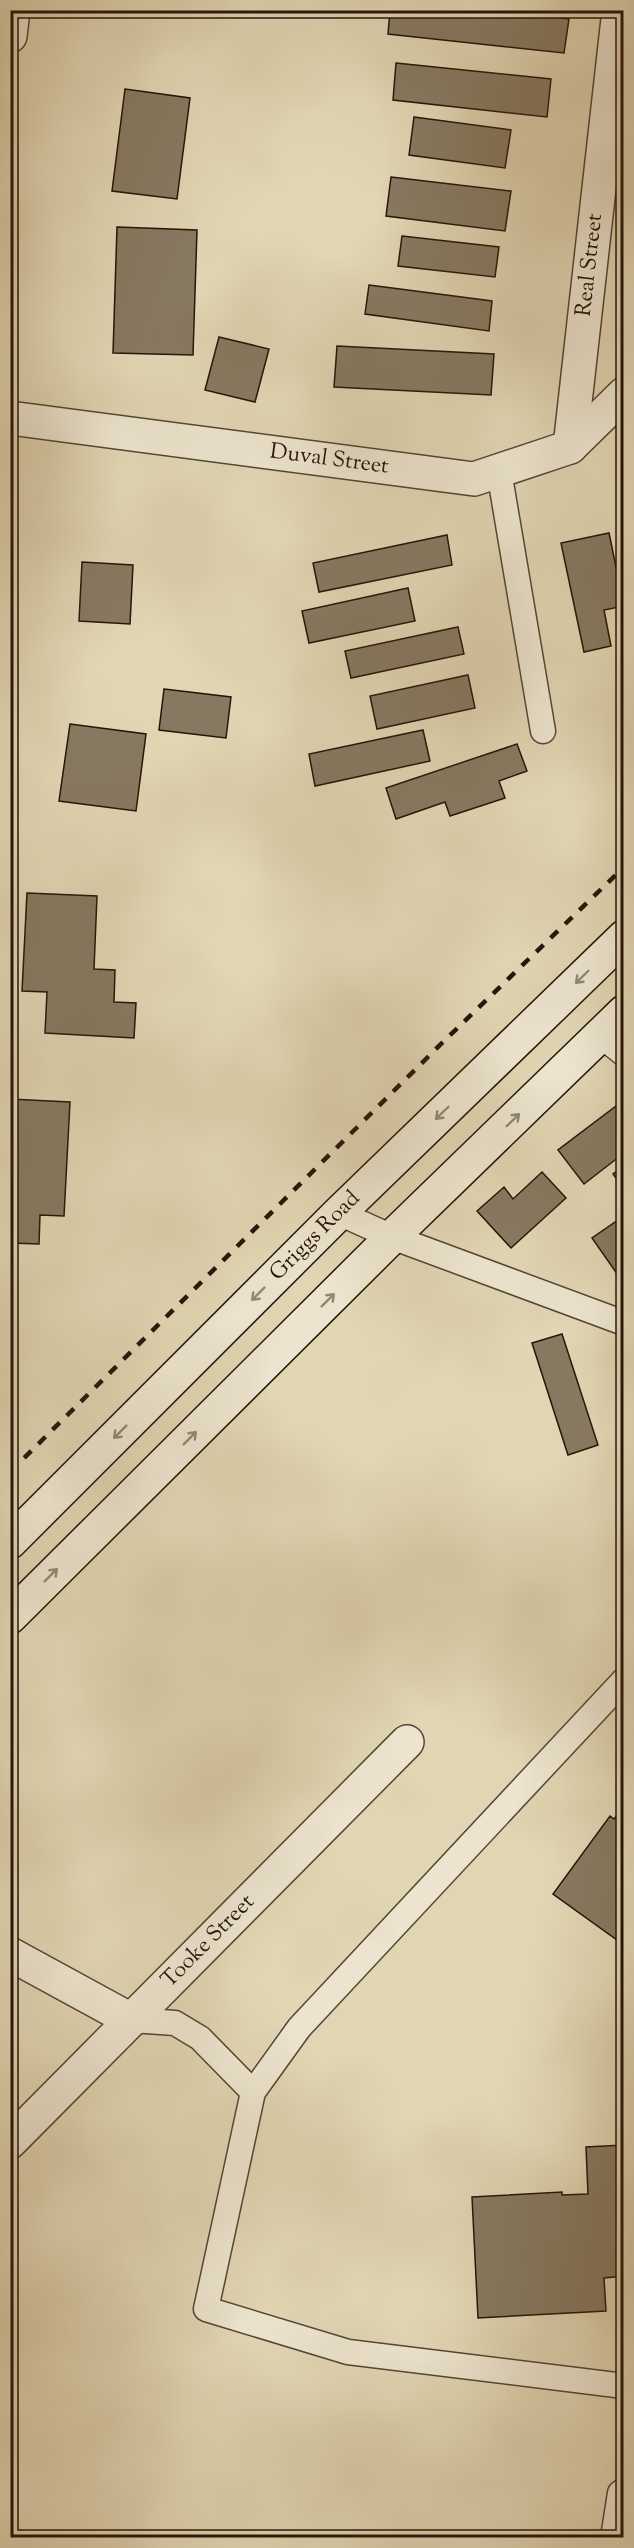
<svg xmlns="http://www.w3.org/2000/svg" width="634" height="2548" viewBox="0 0 634 2548" font-family="'Sorts Mill Goudy',serif">
  <style>
    .building { fill: #877961; stroke: #251509; stroke-width: 1.5 }
    .lines { fill: none; stroke-linecap: round; stroke-linejoin: round }
    .lane-casing { stroke: #544534; stroke-width: 27 }
    .street-casing { stroke: #544534; stroke-width: 36 }
    .secondary-casing { stroke: #251509; stroke-width: 36 }
    .lane { stroke: #ece4ce; stroke-width: 24 }
    .street { stroke: #ece4ce; stroke-width: 33 }
    .secondary { stroke: #ece4ce; stroke-width: 33 }
    .rail { stroke: #251509; stroke-width: 4.5; stroke-dasharray: 10 10; stroke-linecap: butt }
    .oneway { stroke: #928775 }
    .labels { text-anchor: middle; dominant-baseline: central; stroke-width: 4.5; stroke-linejoin: round; paint-order: stroke }
    .street-label { font-size: 22px; fill: #251509; stroke: #ece4ce }
  </style>
  <rect width="100%" height="100%" fill="#e1d5b3"/>
  <filter id="stains"><feTurbulence type="fractalNoise" baseFrequency=".00333" numOctaves="4"/><feColorMatrix values="0 0 0 0 .2 0 0 0 0 .09 0 0 0 0 .02 0 0 0 .5 -.17"/></filter>
  <radialGradient id="worn" r=".72"><stop offset=".6" stop-color="#630" stop-opacity="0"/><stop offset="1" stop-color="#630" stop-opacity=".3"/></radialGradient>
  <path class="building" d="M183,10h103l-1,6z
    M390,10h107l72,9 -5,34 -176,-19z
    M396,63l155,16 -4,38 -154,-17z
    M125,89l65,9 -13,101 -65,-8z
    M414,117l97,13 -6,38 -96,-13z
    M391,177l120,14 -6,40 -119,-15z
    M117,227l80,3 -4,125 -80,-2z
    M402,236l97,11 -4,30 -97,-11z
    M369,285l123,16 -3,30 -124,-17z
    M219,337l50,12 -14,53 -50,-12z
    M337,346l157,8 -3,41 -157,-8z
    M609,533l15,73 -20,4 7,36 -27,6 -23,-109z
    M447,535l5,30 -133,27 -6,-29z
    M82,562l51,3 -3,59 -51,-3z
    M408,588l7,33 -106,22 -7,-32z
    M458,627l6,27 -113,24 -6,-27z
    M468,675l7,33 -98,21 -7,-33z
    M164,689l67,8 -5,41 -67,-8z
    M70,724l76,10 -10,77 -77,-10z
    M423,730l7,31 -115,25 -6,-32z
    M517,744l10,27 -28,10 6,17 -55,18 -5,-14 -49,17 -10,-31z
    M27,893l70,3 -3,73 21,1 -1,32 22,1 -2,35 -89,-5 2,-41 -25,-1z
    M10,1099l60,3 -6,114 -24,-1 -1,29 -29,-1z
    M624,1100v53l-40,31 -26,-34z
    M624,1166v23l-11,-15z
    M542,1172l24,26 -55,50 -34,-37 27,-24 9,12z
    M624,1216v60l-4,2 -28,-40z
    M562,1334l36,111 -30,10 -36,-112z
    M624,1806v139l-71,-51 57,-78 4,3z
    M624,2145v131l-20,2 2,33 -128,7 -6,-121 90,-5v3l26,-1 -2,-47z"/>
  <g class="lines">
    <defs>
      <path id="lane" d="M499,471l44,260
        M600,1035l24,19
        M339,1213l53,24 232,86
        M624,1680l-325,348 -46,64 -47,217 142,43 276,34
        M131,2020l44,3 25,15 53,54
        M613,2538l7,-45 4,-3"/>
      <g id="street">
        <path d="M10,36l3,-26"/>
        <path id="s1" d="M10,418l464,61 96,-32 54,-53"/>
        <path id="s2" d="M570,447l49,-437"/>
        <path d="M10,1954l121,66"/>
        <path id="s3" d="M10,2142l397,-400"/>
      </g>
      <g id="secondary">
        <path id="s4" d="M10,1542l329,-329 285,-276"/>
        <path d="M10,1617l382,-380 232,-225"/>
      </g>
    </defs>
    <use href="#lane" class="lane-casing"/>
    <use href="#street" class="street-casing"/>
    <use href="#secondary" class="secondary-casing"/>
    <use href="#lane" class="lane"/>
    <use href="#street" class="street"/>
    <use href="#secondary" class="secondary"/>
    <path class="rail" d="M10,1472l433,-430 181,-175"/>
  </g>
  <defs><path id="oneway-shaft" d="M-6 0H5M1.5-3L5.5 0L1.5 3" fill="none" stroke-width="1.6" stroke-linecap="round" stroke-linejoin="round" transform="scale(1.5)"/></defs>
  <g class="oneway">
    <use href="#oneway-shaft" transform="translate(582 977) rotate(136)"/>
    <use href="#oneway-shaft" transform="translate(442 1113) rotate(136)"/>
    <use href="#oneway-shaft" transform="translate(513 1120) rotate(-44)"/>
    <use href="#oneway-shaft" transform="translate(258 1294) rotate(135)"/>
    <use href="#oneway-shaft" transform="translate(328 1300) rotate(-45)"/>
    <use href="#oneway-shaft" transform="translate(120 1432) rotate(135)"/>
    <use href="#oneway-shaft" transform="translate(190 1438) rotate(-45)"/>
    <use href="#oneway-shaft" transform="translate(51 1575) rotate(-45)"/>
  </g>
  <g class="labels">
    <g class="street-label">
      <text stroke="none"><textPath href="#s2" startOffset="183">Real Street</textPath></text>
      <text stroke="none"><textPath href="#s1" startOffset="322">Duval Street</textPath></text>
      <text stroke="none"><textPath href="#s4" startOffset="432">Griggs Road</textPath></text>
      <text stroke="none"><textPath href="#s3" startOffset="282">Tooke Street</textPath></text>
    </g>
  </g>
  <rect width="634" height="2548" fill="none" stroke="#e1d5b3" stroke-width="36"/>
  <rect x="12" y="12" width="610" height="2524" fill="none" stroke="#251509" stroke-width="3"/>
  <rect x="18" y="18" width="598" height="2512" fill="none" stroke="#251509" stroke-width="1.5"/>
  <rect width="100%" height="100%" filter="url(#stains)"/>
  <rect width="100%" height="100%" fill="url(#worn)"/>
</svg>
